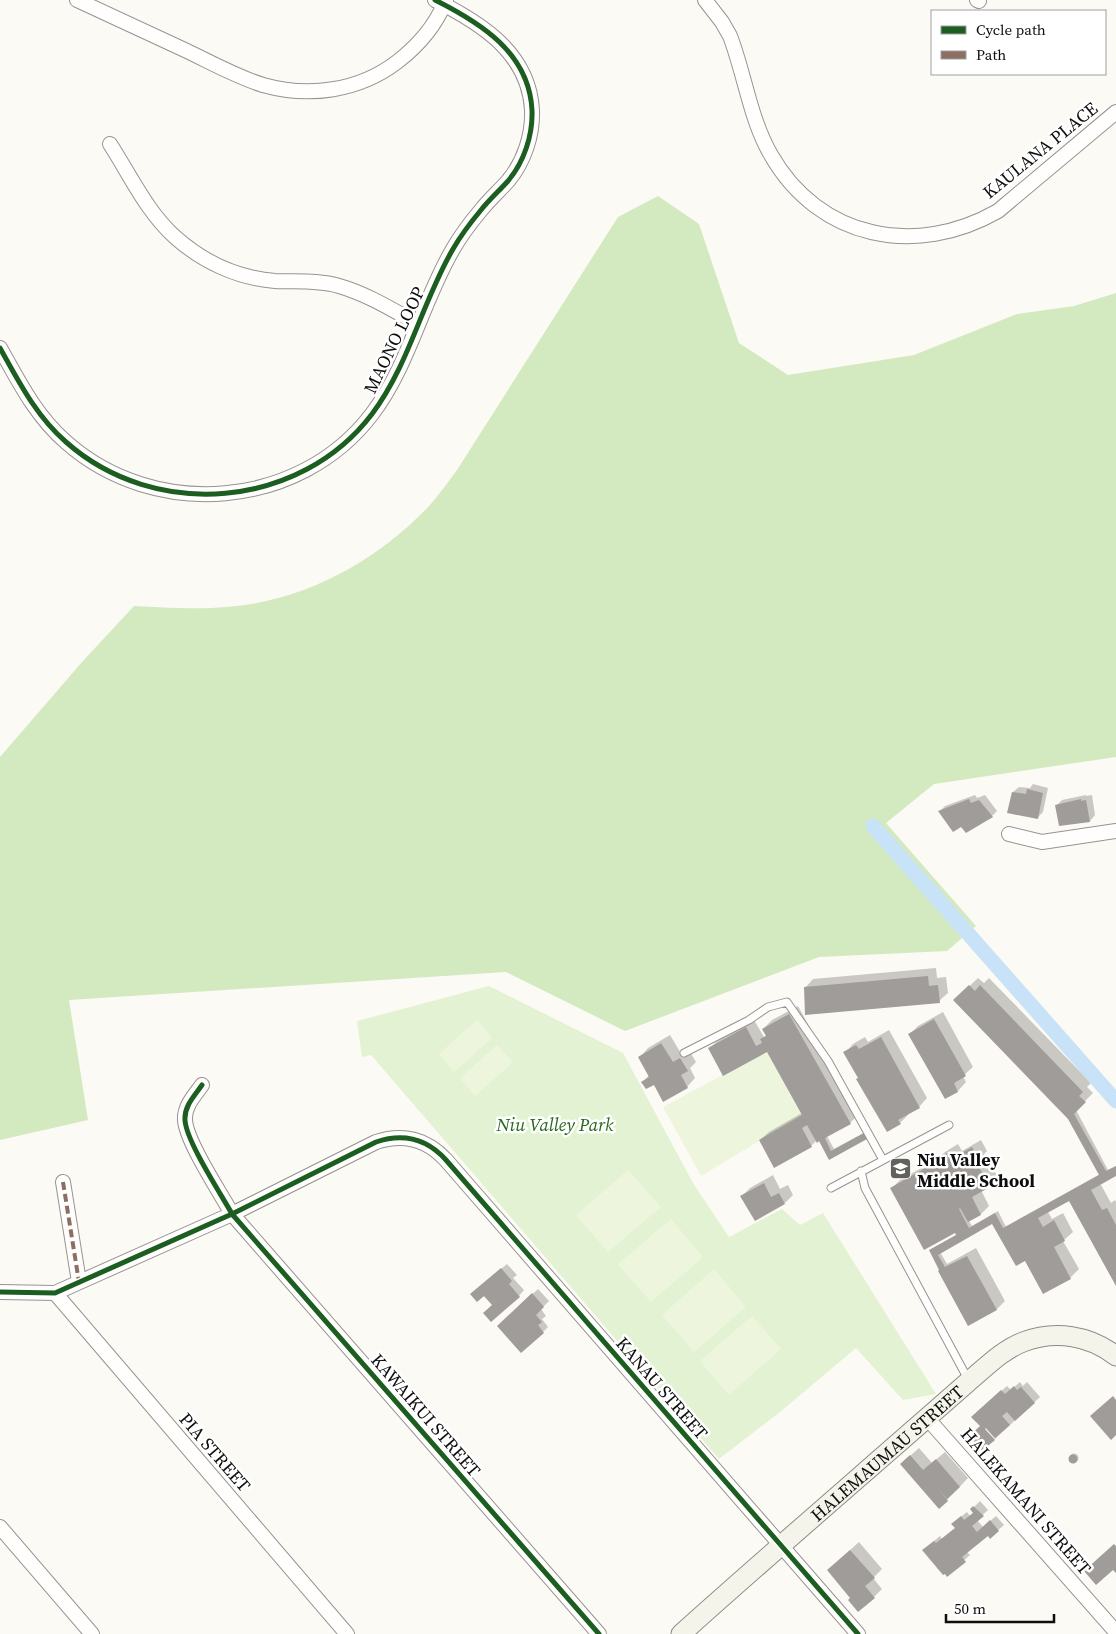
<svg xmlns="http://www.w3.org/2000/svg" width="1116" height="1634" viewBox="0 0 1116 1634" font-family="'Source Serif 4',serif">
  <style>
    .green { fill: #e3f2d2 }
    .forest { fill: #d3eac0 }
    .pitch { fill: #edf6dd }
    .shadow { fill: #0003 }
    .lines { fill: none; stroke-linecap: round; stroke-linejoin: round }
    .canal { stroke: #c8e3f7; stroke-width: 15 }
    .building { fill: #9f9c99 }
    .lane-casing { stroke: #959492; stroke-width: 9 }
    .street-casing { stroke: #959492; stroke-width: 16 }
    .secondary-casing { stroke: #8c8b88; stroke-width: 21 }
    .lane { stroke: #fffefd; stroke-width: 7 }
    .street { stroke: #fffefd; stroke-width: 14 }
    .secondary { stroke: #f5f4ea; stroke-width: 19 }
    .quiet { stroke: #8d6e63; stroke-width: 4; stroke-dasharray: 8 4; stroke-linecap: butt }
    .cycleway-casing { stroke: #fff; stroke-width: 8 }
    .cycleway { stroke: #1b5e20; stroke-width: 5 }
    .labels { text-anchor: middle; dominant-baseline: central; stroke-width: 5; stroke-linejoin: round; paint-order: stroke }
    .street-label { font-size: 18px; fill: #0e0e0e; stroke: #fff }
    .park-label { font-size: 18px; font-style: italic; fill: #27691c; stroke: #fff }
    .poi-label { font-size: 18px; font-weight: bold; fill: #0e0e0e; stroke: #fff; text-anchor: start }
  </style>
  <rect width="100%" height="100%" fill="#fcfaf4"/>
  <path class="green" d="M489,986l134,67 70,130 36,54 53,-28 18,16 23,-12 113,181 -33,6 -47,-52 -76,64 -61,47 -348,-404 -9,2 -5,-36z"/>
  <path class="forest" d="M658,196l41,28 40,119 49,32 126,-20 103,-41 57,-8 42,-13v464l-182,27 -48,39 90,103 -29,25 -128,6 -194,74 -119,-59 -437,28 19,120 -88,20v-383l82,-95 52,-56c34,2 69,4 103,0 73,-8 142,-47 192,-100 10,-11 19,-24 28,-36l161,-253z"/>
  <path class="pitch" d="M477,1020l15,18 -38,34 -15,-18z
    M497,1045l16,17 -38,34 -15,-18z
    M767,1051l35,64 -101,61 -38,-69z
    M628,1170l33,37 -53,45 -32,-37z
    M671,1219l32,38 -52,45 -33,-38z
    M714,1269l32,38 -52,45 -32,-37z
    M752,1316l29,33 -52,46 -29,-34z"/>
  <path class="shadow" d="M1033,784l15,4 -5,24 -5,5 -25,-25 6,-5 11,1z
    M975,795l2,3 8,-3 12,16 -5,5 -53,-4 6,-6z
    M1086,795v1l6,-1 3,20 -5,6 -33,-16 5,-5z
    M936,968l1,10 9,-1 2,16 -9,8 -134,-13 8,-9z
    M978,978l6,5 5,-5 102,105 -4,4 6,6 -17,17 32,60 8,-4v8l-16,9 11,20 4,-3 1,2v82l-41,-86 -27,14 4,7 11,-6 10,19 -10,9 16,28 -9,9 -26,14 -19,-33 -32,-37 -53,30 7,12 29,-16 29,53 -8,8 -29,16 -38,-74 27,-16 -2,-4 -63,-43 8,-8 37,-21 8,-7 13,-8 4,7 19,-11 6,11 -3,3 14,23 -9,9 -8,4 8,16 -8,8 -12,7 3,5 26,-15 8,16 94,-53 -31,-57 -114,-117z
    M798,1006l60,109 -8,8 -23,13 7,13 33,-18 2,5 -40,23 -9,-19h-3l-6,6 -51,-6 9,-8 33,-19 -34,-63 -59,-1 9,-9 36,-20 10,17 3,-2 -4,-6 9,-9z
    M943,1012l30,55 -10,9 3,6 -8,9 -13,7 -35,-64 8,-8z
    M889,1030l38,68 -8,9 -12,6 1,2 -8,8 -41,-45 -14,-25 8,-9 12,-7 3,5z
    M670,1035l12,20 7,-5 7,12 -6,6 5,10 -8,9 -44,-5 6,-7 -9,-18 8,-9z
    M773,1175l7,14 8,-4 5,10 -8,8 -44,-6 9,-9z
    M507,1264l10,11 -4,3 11,12 -5,6 -26,9 -16,-16z
    M538,1289l11,12 -8,8 5,7 -4,3 6,8 -5,5 -45,-6z
    M1020,1382l3,4 4,-4 13,15 -45,42 -13,-15 -4,-13 29,-25 4,4z
    M919,1448l13,15 13,-11 23,26 -21,22 -37,-44z
    M1069.5 1458a4.5 4.5 0 1 1 9 0a4.5 4.5 0 1 1-9 0Z
    M980,1501l8,9 -11,10 6,7 13,-11 8,9 -14,12 -2,-2 -21,17 3,3 -22,20 -19,-30 11,-9 2,3 14,-11 2,-9 9,-7 3,4 4,-4 -2,-3z
    M859,1542l23,27 -9,9 9,11 -8,8h-22l-15,-35z"/>
  <g class="lines">
    <path class="canal" d="M873,826l243,275"/>
  </g>
  <path class="building" d="M1027,789l16,4 -5,26 -31,-6 5,-21 14,2z
    M969,799l2,4 8,-3 14,17 -27,16 -5,-6 -8,5 -15,-21z
    M1081,799v2l5,-1 4,22 -31,4 -4,-21z
    M928,976l1,10 9,-1 2,18 -135,12 -1,-28z
    M969,985l6,6 5,-6 103,107 -4,4 7,6 -12,12 32,57 10,-5v10l-25,14 11,20 5,-2 9,17v61l-47,-85 -31,17 5,9 11,-7 11,21 -11,6 17,32 -28,15 -18,-33 -9,5 -24,-42 -54,31 7,12 22,-11 30,54 -29,16 -30,-55 1,-1 -10,-20 27,-15 -1,-2 -31,17 -34,-62 46,-26 -1,-2 14,-8 4,6 19,-11 8,13 -4,2 7,12 1,-1 6,14 -18,10 9,18 -13,7 -8,-14 -1,1 10,19 26,-15 8,15 96,-53 -31,-56 -115,-119z
    M789,1014l62,110 -26,14 6,13 33,-18 3,6 -38,21 -10,-19 -2,2 -10,-18 -5,3 10,19 -38,21 -15,-28 43,-25 -35,-63 -44,24 -15,-28 38,-21 10,19 6,-3 -2,-4 6,-3 -4,-7z
    M934,1019l32,57 -12,7 4,9 -13,7 -37,-65z
    M881,1037l39,71 -22,12 3,4 -14,8 -31,-53 2,-1 -15,-26 13,-7 3,4z
    M661,1043l12,19 7,-4 8,13 -7,4 7,13 -25,14 -9,-17 -8,4 -5,-7 8,-5 -11,-20z
    M764,1183l7,14 8,-4 6,11 -30,17 -15,-25z
    M501,1268l11,13 -3,3 11,13 -29,25 -8,-9 9,-8 -8,-9 -7,6 -7,-8z
    M532,1293l12,14 -8,8 6,7 -4,3 6,8 -23,20 -24,-27z
    M1014,1386l3,4 4,-3 14,16 -20,18 -8,-9 -5,4 8,9 -15,13 -9,-10 -1,1 10,11 -13,11 -13,-15 11,-10 -9,-9 30,-27 4,4z
    M1113,1396l3,4v35l-5,5 -21,-24z
    M1068.5 1459a4.5 4.5 0 1 1 9 0a4.5 4.5 0 1 1-9 0Z
    M910,1455l13,15 13,-11 24,28 -13,12 -9,-11 10,13 -9,8 -39,-45z
    M973,1506l11,10 -12,10 5,6 13,-12 9,11 -9,8 -2,-3 -26,21 4,5 -19,15 -2,-3 -2,1 -21,-25 12,-9 2,2 19,-15 -4,-4 10,-8 3,4 9,-7 -3,-4z
    M1114,1544l2,2v27l-3,-3 -17,15 -12,-14z
    M850,1550l25,28 -10,8 10,12 -17,14 -10,-12 2,-2 -23,-28z"/>
  <g class="lines">
    <defs>
      <path id="lane" d="M684,1053l65,-33 19,-13 19,-5 41,59 55,99
        M861,1171l4,17 104,193
        M831,1188l118,-63"/>
      <path id="street" d="M77,0c36,17 73,34 110,51 25,12 50,26 76,34 46,13 96,6 134,-23 21,-16 39,-37 49,-62
        M705,0l17,22 8,14c15,39 20,83 41,119 48,84 145,103 227,56l118,-99
        M977,0l2,1
        M110,144c20,31 37,68 65,93 28,25 63,41 100,44 21,1 43,-1 64,5 28,8 54,24 79,38
        M0,348c19,34 36,68 66,94 89,79 234,67 306,-28 37,-49 50,-112 81,-165 8,-14 18,-27 28,-39 8,-10 18,-19 27,-29 16,-19 25,-46 24,-71 -3,-57 -51,-87 -97,-110
        M1009,834l33,8 74,-11
        M202,1085c-7,10 -18,21 -17,35 1,21 36,74 47,94l367,420
        M63,1182l16,100
        M0,1292l55,1 177,-79 144,-72c27,-9 51,-3 70,18l412,474
        M55,1293l292,341
        M927,1418l189,214
        M0,1527l92,107"/>
      <g id="secondary">
        <path id="s1" d="M681,1634c79,-71 159,-140 239,-210 16,-14 32,-28 48,-42 17,-14 34,-32 55,-40 32,-12 66,-7 93,14"/>
      </g>
    </defs>
    <use href="#lane" class="lane-casing"/>
    <use href="#street" class="street-casing"/>
    <use href="#secondary" class="secondary-casing"/>
    <use href="#lane" class="lane"/>
    <use href="#street" class="street"/>
    <use href="#secondary" class="secondary"/>
    <path class="quiet" d="M63,1182l16,100"/>
    <defs>
      <path id="cycleway" d="M0,348c19,34 36,68 66,94 89,79 234,67 306,-28 37,-49 50,-112 81,-165 8,-14 18,-27 28,-39 8,-10 18,-19 27,-29 16,-19 25,-46 24,-71 -3,-57 -51,-87 -97,-110
        M202,1085c-7,10 -18,21 -17,35 1,21 36,74 47,94l367,420
        M0,1292l55,1 177,-79 144,-72c27,-9 51,-3 70,18l412,474"/>
    </defs>
    <use href="#cycleway" class="cycleway-casing"/>
    <use href="#cycleway" class="cycleway"/>
  </g>
  <defs>
    <symbol id="school-square" viewBox="-11 -11 22 22"><rect x="-9" y="-9" width="18" height="18" rx="4" fill="#61615e" stroke="#fff"/><path d="M0-5L7-2L0 1L-7-2ZM-4 1L0 2.5L4 1V4Q0 6-4 4Z" fill="#fff"/></symbol>
  </defs>
  <g fill-rule="evenodd">
    <use href="#school-square" x="888" y="1156" width="25" height="25"/>
  </g>
  <g class="labels">
    <g class="street-label">
      <text transform="translate(1040 150) rotate(-39)">KAULANA PLACE</text>
      <text transform="translate(394 340) rotate(-64)">MAONO LOOP</text>
      <text transform="translate(662 1388) rotate(49)">KANAU STREET</text>
      <text transform="translate(426 1415) rotate(49)">KAWAIKUI STREET</text>
      <text transform="translate(215 1452) rotate(49)">PIA STREET</text>
      <text stroke="none"><textPath href="#s1" startOffset="274">HALEMAUMAU STREET</textPath></text>
      <text transform="translate(1026 1501) rotate(49)">HALEKAMANI STREET</text>
    </g>
    <g class="park-label">
      <text x="555" y="1124">Niu Valley Park</text>
    </g>
    <g class="poi-label">
      <text x="917" y="1159">Niu Valley<tspan x="917" dy="21">Middle School</tspan></text>
    </g>
  </g>
  <rect x="931" y="10" width="175" height="65" fill="#ffffff" stroke="#9f9f9f"/>
  <rect x="941" y="26" width="25" height="8" fill="#1b5e20" stroke="#9f9f9f"/>
  <text x="976" y="35" font-size="15" fill="#0e0e0e">Cycle path</text>
  <rect x="941" y="51" width="25" height="8" fill="#8d6e63" stroke="#9f9f9f"/>
  <text x="976" y="60" font-size="15" fill="#0e0e0e">Path</text>
  <path d="M946 1614v8h108v-8" fill="none" stroke="#0e0e0e" stroke-width="2.5"/>
  <text x="954" y="1614" font-size="15" fill="#0e0e0e" stroke="#ffffff" stroke-width="4" paint-order="stroke">50 m</text>
</svg>
